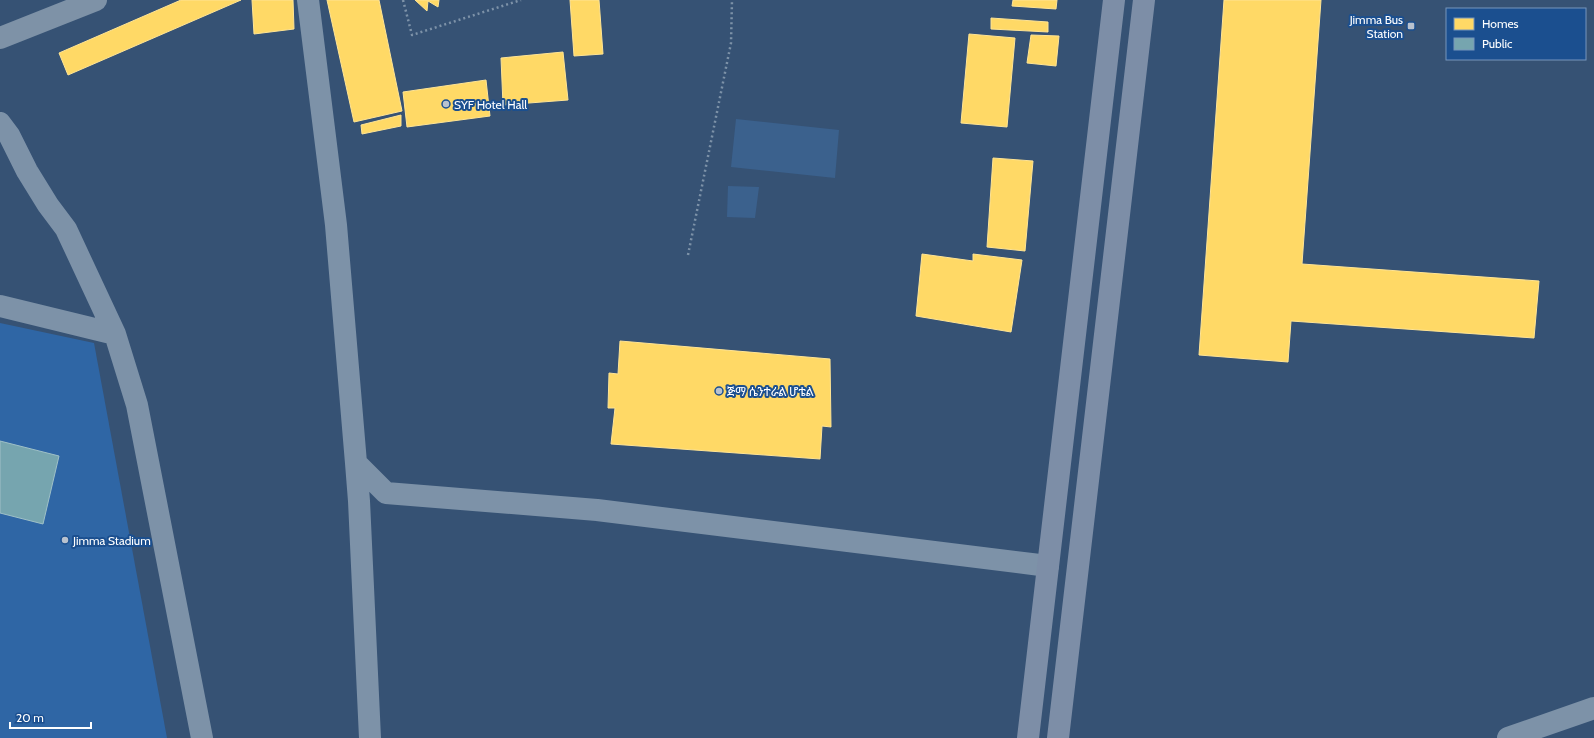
<svg xmlns="http://www.w3.org/2000/svg" width="1594" height="738" viewBox="0 0 1594 738" font-family="Cabin,'Noto Sans Ethiopic',sans-serif">
  <style>
    .green { fill: #2f66a5 }
    .water { fill: #3b618d }
    .homes { fill: #ffd966; stroke: #ffe494 }
    .public { fill: #76a5af; stroke: #9fc0c7 }
    .lines { fill: none; stroke-linecap: round; stroke-linejoin: round }
    .path { stroke: #7d92a8; stroke-width: 2.5; stroke-dasharray: 2 3; stroke-linecap: butt }
    .minor { stroke: #7d92a8; stroke-width: 22 }
    .major { stroke: #7d8ea7; stroke-width: 22 }
    .highway { stroke: #7e92a7; stroke-width: 22 }
    .poi-dot { fill: #b9c2ce; stroke: #1b4f8f; stroke-width: 1.5 }
    .labels { text-anchor: middle; dominant-baseline: central; stroke-width: 4; stroke-linejoin: round; paint-order: stroke }
    .poi-label { font-size: 12px; fill: #fff; stroke: #1b4f8f; text-anchor: start }
  </style>
  <rect width="100%" height="100%" fill="#365274"/>
  <path class="green" d="M0,323l94,20 73,395h-167z"/>
  <path class="water" d="M736,119l103,11 -4,48 -104,-11z
    M728,186l31,1 -4,31 -28,-1z"/>
  <path class="homes" d="M181,0h60l-173,75 -9,-22z
    M252,0h41l1,29 -40,5z
    M327,0h52l23,111 -48,11z
    M415,0h24l-1,7 -10,-6 -1,10z
    M570,0h29l4,54 -29,2z
    M1013,0h44l-1,9 -44,-3z
    M1224,0h97l-19,264 237,17 -5,57 -243,-17 -3,41 -89,-7z
    M991,18l57,4v10l-57,-3z
    M969,34l46,4 -8,89 -46,-4z
    M1031,35l28,1 -3,30 -29,-3z
    M563,52l5,48 -65,5 -2,-47z
    M486,80l4,36 -83,11 -4,-35z
    M401,115v11l-39,8 -1,-9z
    M993,158l40,3 -8,90 -38,-4z
    M922,254l51,7v-7l49,6 -11,72 -95,-16z
    M620,341l210,18 1,68 -9,-1 -2,33 -209,-15 4,-36h-7l1,-35 9,1z"/>
  <path class="public" d="M0,441l59,15 -16,68 -43,-11z"/>
  <g class="lines">
    <path class="path" d="M403,0l9,35 109,-35
      M688,255l43,-212 1,-43"/>
    <path class="minor" d="M308,0l28,225 20,238 3,38 11,237
      M0,123l9,12 18,36 21,34 18,24 49,105 22,71 65,333
      M0,306l115,28
      M356,463l30,30 211,17 451,56
      M1508,738l86,-30"/>
    <path class="major" d="M1028,738l86,-738
      M1058,738l86,-738"/>
    <path class="highway" d="M0,38l96,-38"/>
  </g>
  <g class="poi-dot">
    <rect x="1407" y="22" width="8" height="8" rx="2"/>
    <circle cx="446" cy="104" r="4"/>
    <circle cx="719" cy="391" r="4"/>
    <circle cx="65" cy="540" r="4"/>
  </g>
  <g class="labels">
    <g class="poi-label">
      <text x="1403" y="19" text-anchor="end">Jimma Bus<tspan x="1403" dy="14">Station</tspan></text>
      <text x="454" y="104">SYF Hotel Hall</text>
      <text x="727" y="391">ጅማ ሴንተራል ሆቴል</text>
      <text x="73" y="540">Jimma Stadium</text>
    </g>
  </g>
  <rect x="1446" y="8" width="140" height="52" fill="#1b4f8f" stroke="#7695bc"/>
  <rect x="1454" y="18" width="20" height="12" fill="#ffd966" stroke="#7695bc"/>
  <text x="1482" y="28" font-size="12" fill="#ffffff">Homes</text>
  <rect x="1454" y="38" width="20" height="12" fill="#76a5af" stroke="#7695bc"/>
  <text x="1482" y="48" font-size="12" fill="#ffffff">Public</text>
  <path d="M10 722v6h81v-6" fill="none" stroke="#ffffff" stroke-width="2"/>
  <text x="16" y="722" font-size="12" fill="#ffffff" stroke="#1b4f8f" stroke-width="3" paint-order="stroke">20 m</text>
</svg>
